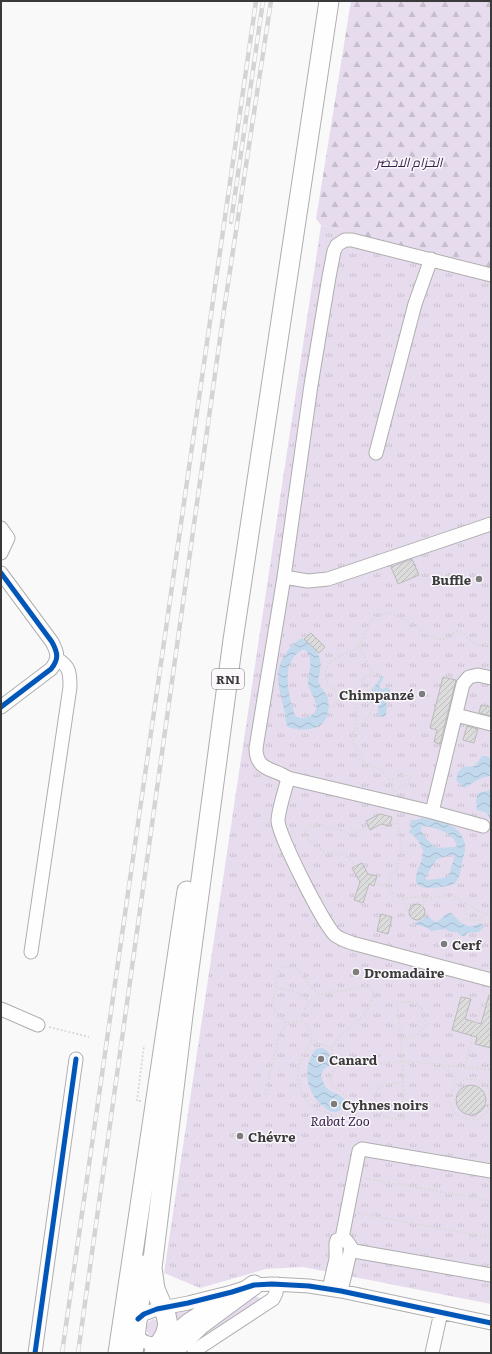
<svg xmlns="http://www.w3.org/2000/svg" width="492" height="1354" viewBox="0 0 492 1354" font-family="Literata,Cairo,serif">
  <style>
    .grass { fill: #e7dcee }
    .forest { fill: url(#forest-firs) }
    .park { fill: url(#park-tufts) }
    .water { fill: url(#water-waves); fill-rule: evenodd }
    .building { fill: url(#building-hatch); stroke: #bbbaba }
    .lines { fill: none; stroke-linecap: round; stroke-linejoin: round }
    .minor-casing { stroke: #afaeaf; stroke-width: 15 }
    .highway-casing { stroke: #afaeaf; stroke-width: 21 }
    .path { stroke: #dcdbdc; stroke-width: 2; stroke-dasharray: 2 2; stroke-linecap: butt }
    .minor { stroke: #fefefe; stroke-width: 13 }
    .highway { stroke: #fefefe; stroke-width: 19 }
    .rail-casing { stroke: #d5d4d5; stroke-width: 4.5 }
    .rail { stroke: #faf8fb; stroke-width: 3; stroke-dasharray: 9; stroke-linecap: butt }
    .cycleway-casing { stroke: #faf8fb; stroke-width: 8 }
    .cycleway { stroke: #0057b8; stroke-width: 5 }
    .poi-dot { fill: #7e7d7e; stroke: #faf8fb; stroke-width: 1.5 }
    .labels { text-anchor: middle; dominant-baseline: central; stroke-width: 3; stroke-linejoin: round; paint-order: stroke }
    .shield { fill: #faf8fb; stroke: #747375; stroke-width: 1 }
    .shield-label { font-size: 12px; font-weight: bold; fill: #3b3a3b }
    .park-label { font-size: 13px; font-style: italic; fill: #3b1e4a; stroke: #faf8fb }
    .poi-label { font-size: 13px; font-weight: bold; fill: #3b3a3b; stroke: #faf8fb; text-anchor: start }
  </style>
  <defs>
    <pattern id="forest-firs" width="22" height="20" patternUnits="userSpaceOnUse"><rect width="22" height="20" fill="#e7dcee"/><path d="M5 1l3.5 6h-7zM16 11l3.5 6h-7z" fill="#c7becd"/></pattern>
    <pattern id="park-tufts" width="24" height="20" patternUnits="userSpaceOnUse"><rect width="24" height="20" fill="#e7dcee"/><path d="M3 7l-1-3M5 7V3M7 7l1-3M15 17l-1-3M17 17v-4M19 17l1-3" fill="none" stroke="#c7becd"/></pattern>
    <pattern id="water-waves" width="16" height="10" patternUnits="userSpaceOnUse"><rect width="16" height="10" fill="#c1d8ed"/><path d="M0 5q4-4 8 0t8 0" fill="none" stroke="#a7bacc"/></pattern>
    <pattern id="building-hatch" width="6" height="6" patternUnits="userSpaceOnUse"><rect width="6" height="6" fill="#dddcdc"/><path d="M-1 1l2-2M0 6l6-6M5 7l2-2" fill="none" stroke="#bfbebe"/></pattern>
  </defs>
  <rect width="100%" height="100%" fill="#faf9fa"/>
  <path class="grass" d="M255,1296l8,3 -77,51 -1,-7z
    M203,1304l-25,18 -6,-9z
    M153,1319l7,2 -4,16 -7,-2 -3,-5 1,-7z"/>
  <path class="forest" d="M351,1h140v268l-170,-44 -5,-6z"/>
  <path class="park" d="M321,225l170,44v1035l-188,-37 -37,2 -66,19 -36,-15z"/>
  <path class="water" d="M302,638c13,10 21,16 18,33 -1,4 -2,8 -1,12 2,6 8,11 9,16 5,29 -18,35 -40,28l-2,-4c-1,-16 -9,-35 -8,-50 2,-14 11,-28 24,-35zM302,650h3c10,9 3,22 3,33 1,11 19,27 -1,34 -4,2 -8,1 -12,-1 -6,-20 -16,-53 7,-66z
    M382,676l2,1 -5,10 3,2 6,-2 3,5 -5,5 -2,4 3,3 -1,11 -2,2 -6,-1 1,-22 -7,-3 -1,-2c6,-4 6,-9 11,-13z
    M482,756h4l5,2v18c-13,1 -16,7 -27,12l-8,-8 2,-8 5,-5 12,-1z
    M491,790v32l-4,-9 -10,-3 -1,-10 2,-7z
    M422,818c17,2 40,6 43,27 1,6 -2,12 -3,18 -1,6 -2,15 -7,20 -5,4 -26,6 -33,4 -14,-4 0,-23 1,-32 1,-5 -3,-10 -5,-14 -3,-4 -4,-6 -9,-8v-3l3,-1 -2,-5 1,-4h5zM424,826c13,2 28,6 33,19l-2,2c-16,0 -18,5 -29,-9 -2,-3 -5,-6 -5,-11zM451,855h3v3l-5,17 -5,3 -16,2 -2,-1v-3l11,-17z
    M448,913h3c9,8 15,19 29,10l4,4 -5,5 -12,1 -2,3h-4l-4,-4h-7l-5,-3 -14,2c-5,-6 -12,-4 -18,-8l9,-3 4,-4c5,1 6,6 11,6z
    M322,1048l6,3 2,7 -1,8 -4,2 -4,6c4,24 16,14 26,28v4c-4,2 -7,5 -11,6 -5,0 -9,-2 -12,-5 -18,-13 -23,-41 -8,-58z"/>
  <path class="building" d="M412,559l7,16 -21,9 -7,-17z
    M311,633l14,14 -6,6 -15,-14z
    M443,677l13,3 -16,64 -6,-2 3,-12 -7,-2z
    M481,705l10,2v9l-12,-3z
    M467,726l11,3 -4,14 -11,-3z
    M380,814l12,3 -2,9 -9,-2 -11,6 -4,-9z
    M362,863l6,11 9,2 -3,10 -5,-2 -6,19 -9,-3 6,-18 -8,-14z
    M409 912a8 8 0 1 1 16 0a8 8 0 1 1-16 0Z
    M381,914l11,3 -4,17 -11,-3z
    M489,995l2,1v52l-16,-4 2,-7 -25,-7 9,-33 10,2 -6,20 16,5z
    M456 1100a15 15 0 1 1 30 0a15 15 0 1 1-30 0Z"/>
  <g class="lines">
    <defs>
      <path id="minor" d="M491,275l-139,-35h-7l-8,5 -3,6 -5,26 -18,108 -27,192 -28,171c0,23 17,20 32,30 -3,13 -9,29 -10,42 -1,13 46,105 57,115 5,4 11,6 17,8l139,37
        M376,453l39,-149 16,-45
        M1,528l7,10 -7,15
        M1,573l51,69c6,11 7,17 -1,27l-50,38
        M284,577l24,4 20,-2 163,-55
        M456,715l35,9
        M288,778l144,34 51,14
        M432,812l31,-128 6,-7 9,-2 13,3
        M31,952l39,-265c0,-13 0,-21 -13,-28
        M1,1009l37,16
        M342,1238l17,-87 3,-2 129,22
        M329,1289l7,-30v-16l1,-3c11,-5 11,6 17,11l137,24
        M341,1291l10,-43
        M138,1319l6,-5 13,-5 31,-6 44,-11 22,-7 18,-1 37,2 32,5 150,32
        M136,1334c6,9 14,11 25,9l26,-22 35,-23
        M194,1351l79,-52 3,-6 1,-9
        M35,1353l41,-294
        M432,1353l9,-41"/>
      <path id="highway" d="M118,1353l69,-462
        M133,1353l11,-88
        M154,1353l11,-18 3,-10 -2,-10 -11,-26 -3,-21 32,-261 49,-367 96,-639
        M171,1353l30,-29 53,-39"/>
    </defs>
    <use href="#minor" class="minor-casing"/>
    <use href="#highway" class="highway-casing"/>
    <path class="path" d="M359,646l14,28
      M351,698l14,2 8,4c1,10 -11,19 -17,26
      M361,699l1,-17 3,-6 11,-2
      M329,707c7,0 10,-8 14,-13
      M388,779c2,0 5,1 7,0 6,-2 8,-7 14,-3l1,3 -1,4 -9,4 -5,5
      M394,791c-3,-8 -7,-16 -15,-22 -3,-2 -6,-2 -9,-3 -6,-2 -11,-8 -13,-15 -2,-3 -4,-8 -4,-12 -1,-12 7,-17 2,-32 -1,-2 -2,-7 -4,-8 -3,-4 -9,-5 -13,-7 -8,-4 -15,-12 -12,-22 5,-16 23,-14 33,-24 10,-11 6,-31 27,-33 14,-1 43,28 57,26 6,0 7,-7 16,-8 14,6 11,21 32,12
      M397,815l4,35 -4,20 -6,4 -4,13 4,5 12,7 11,-2 11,1 21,-2 10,1 24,15 11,3
      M391,822l7,2
      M356,866l-5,-6 -7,-5 -19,-3 -17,-12 -3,-4c0,-15 15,-11 24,-9 3,1 7,1 10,2 4,2 7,5 11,5 6,-1 13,-6 18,-9
      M375,883l12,4
      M403,899l3,8 3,2
      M465,902v11l3,7h11l8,-6
      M422,906l3,-8
      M276,987c17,6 19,1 34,16
      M302,1021l-14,2c-8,-5 -17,-15 -15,-24 1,-4 3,-6 3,-10 0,-8 1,-14 5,-21 22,-9 23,22 41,26
      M49,1027l40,10
      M401,1039c5,-1 13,-2 18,-6 9,-7 8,-23 -3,-29 -6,-3 -12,-2 -19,-2 2,19 4,39 5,58 2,20 1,40 1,59 -6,0 -12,0 -18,-3 -10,-4 -14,-23 -4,-30 5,-4 15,-2 22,-3
      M311,1040l21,8
      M339,1065c-22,18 3,24 12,36 2,4 2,8 1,12 -9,5 -20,3 -29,-2 -4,-1 -8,-3 -11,-5 -12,-9 -17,-30 -12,-43 2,-7 7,-11 9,-17 4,-8 1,-19 -7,-25 3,-29 23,-27 45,-31 6,-1 12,-3 19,-5l4,2 3,5c-1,8 -4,16 -9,23 -9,11 -38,26 -31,42 2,6 5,8 11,9l59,-5 88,9
      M441,1066c9,5 12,8 16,17
      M465,1067l16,-63 10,3
      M265,1095l13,-54 2,-7 8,-11
      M491,1097c-1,-3 -2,-6 -3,-9 -7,-10 -23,-12 -32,-3 -26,28 33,55 35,13
      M141,1101h-4l7,-56
      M365,1178l126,23
      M358,1213l133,25"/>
    <use href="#minor" class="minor"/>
    <use href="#highway" class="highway"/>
    <defs>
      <path id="rail" d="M231,222l32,-221
        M62,1353l194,-1352
        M78,1353l146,-1043 47,-309"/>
    </defs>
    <use href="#rail" class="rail-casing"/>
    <use href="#rail" class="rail"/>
    <defs>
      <path id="cycleway" d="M1,573l51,69c6,11 7,17 -1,27l-50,38
        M138,1319l6,-5 13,-5 31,-6 44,-11 22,-7 18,-1 37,2 32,5 150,32
        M35,1353l41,-294"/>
    </defs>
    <use href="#cycleway" class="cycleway-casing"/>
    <use href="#cycleway" class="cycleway"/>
  </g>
  <g class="poi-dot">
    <circle cx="479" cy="579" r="4"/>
    <circle cx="422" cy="694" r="4"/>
    <circle cx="444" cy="944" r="4"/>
    <circle cx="356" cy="972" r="4"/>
    <circle cx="321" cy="1059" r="4"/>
    <circle cx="334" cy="1104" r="4"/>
    <circle cx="240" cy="1136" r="4"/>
  </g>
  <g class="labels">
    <rect class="shield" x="212" y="669" width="32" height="20" rx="3"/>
    <g class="shield-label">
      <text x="228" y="679">RN1</text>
    </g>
    <g class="park-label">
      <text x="409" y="161">الحزام الاخضر</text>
      <text x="340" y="1120">Rabat Zoo</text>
    </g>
    <g class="poi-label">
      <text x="471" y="579" text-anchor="end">Buffle</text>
      <text x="414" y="694" text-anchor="end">Chimpanzé</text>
      <text x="452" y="944">Cerf</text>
      <text x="364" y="972">Dromadaire</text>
      <text x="329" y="1059">Canard</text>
      <text x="342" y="1104">Cyhnes noirs</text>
      <text x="248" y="1136">Chévre</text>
    </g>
  </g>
  <rect width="492" height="1354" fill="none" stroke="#3b3a3b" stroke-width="4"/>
</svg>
